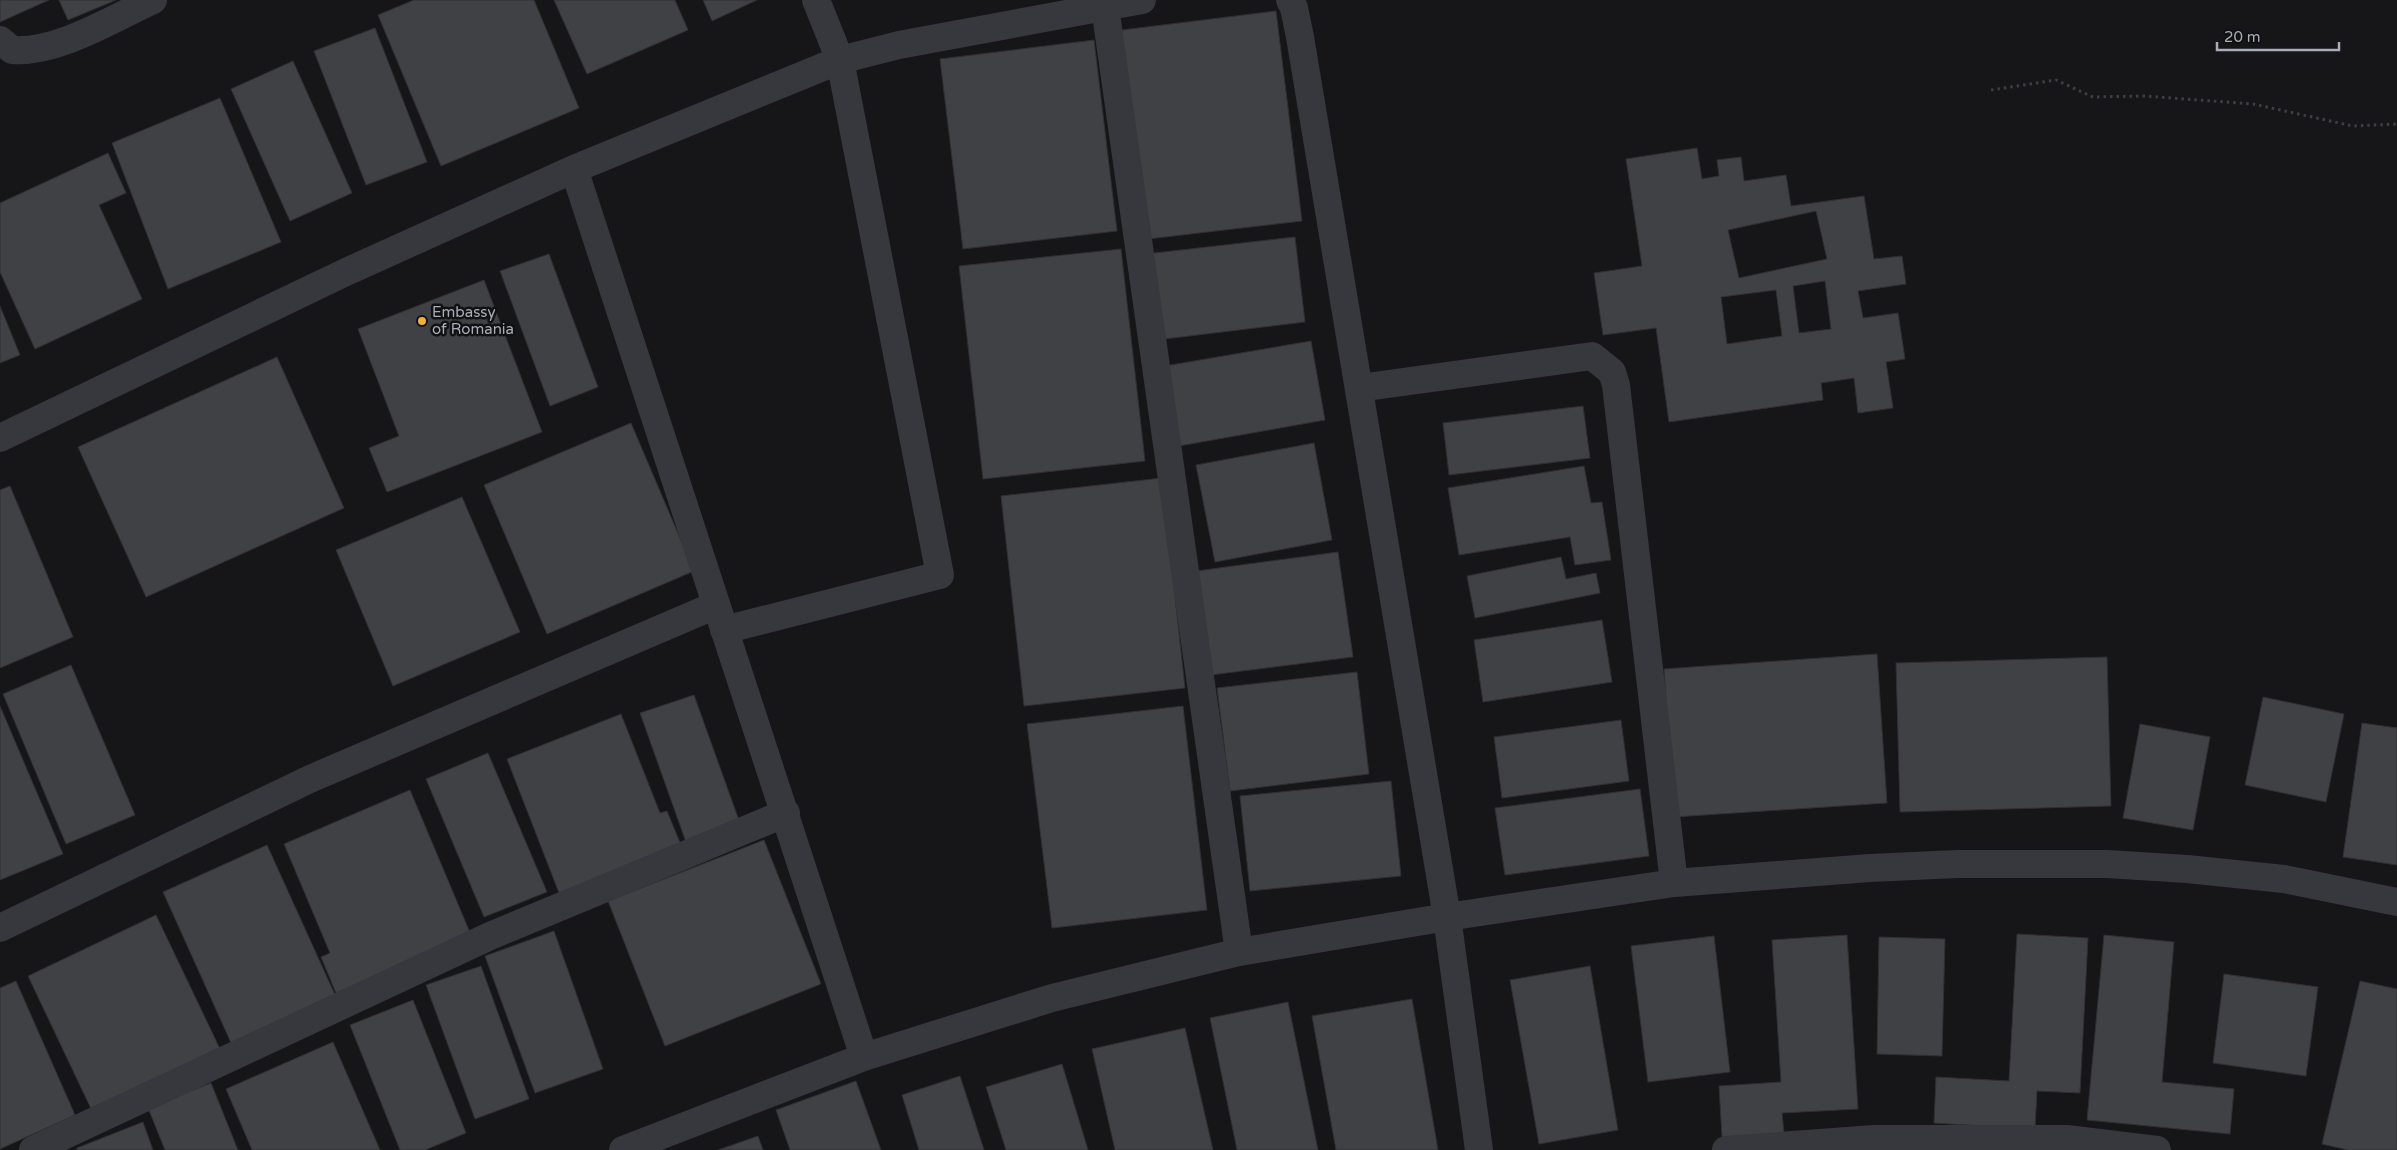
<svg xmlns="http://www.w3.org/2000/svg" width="2397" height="1150" viewBox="0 0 2397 1150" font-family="'Varela Round',sans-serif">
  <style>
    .building { fill: #404145; stroke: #303034; fill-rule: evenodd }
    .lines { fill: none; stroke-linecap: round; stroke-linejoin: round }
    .path { stroke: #3d3f44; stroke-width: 3; stroke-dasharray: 2.5 4; stroke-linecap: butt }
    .street { stroke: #37383d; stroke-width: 28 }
    .poi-dot { fill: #f2b134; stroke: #111113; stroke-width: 2 }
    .labels { text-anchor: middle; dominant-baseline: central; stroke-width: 5; stroke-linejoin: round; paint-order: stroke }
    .poi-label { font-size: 15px; fill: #a8adb8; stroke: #111113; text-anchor: start }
  </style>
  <rect width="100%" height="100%" fill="#161618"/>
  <path class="building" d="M0,0h49l-49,22z
    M59,0h57l-48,20z
    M414,0h120l45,108 -138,58 -63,-151z
    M554,0h121l13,30 -101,44z
    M703,0h54l-45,21z
    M1276,11l26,210 -163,19 -25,-209z
    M375,28l52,134 -61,23 -52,-134z
    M1094,40l23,191 -154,18 -23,-190z
    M293,61l59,132 -62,28 -59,-132z
    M220,98l61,144 -113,47 -56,-146z
    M1697,148l5,31 17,-3 -2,-16 24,-3 3,24 42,-6 5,31 73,-10 10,63 28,-3 4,28 -48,7 5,27 35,-5 7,46 -19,3 7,46 -35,5 -4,-35 -33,5 2,17 -154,22 -13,-94 -53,7 -9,-62 48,-7 -16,-107zM1816,211l11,48 -88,19 -11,-48zM1825,281l6,48 -32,4 -6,-47zM1776,290l6,46 -55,8 -6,-47z
    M108,153l18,40 -27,12 43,94 -107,50 -35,-77v-69z
    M1295,237l10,85 -149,18 -10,-86z
    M1121,249l24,212 -162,18 -24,-213z
    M549,254l49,133 -48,19 -50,-135z
    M484,280l58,152 -155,60 -18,-44 30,-12 -41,-107z
    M0,306l20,49 -20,8z
    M1311,341l14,79 -146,26 -14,-80z
    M277,357l67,151 -198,89 -68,-150z
    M1583,406l7,52 -141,17 -6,-52z
    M631,423l63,148 -147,63 -63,-149z
    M1314,443l18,97 -117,22 -19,-97z
    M1584,466l7,37 11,-1 9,58 -36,5 -5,-28 -111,18 -11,-67z
    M1162,478l23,210 -161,18 -23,-210z
    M10,486l63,151 -73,31v-178z
    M462,497l58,135 -127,54 -57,-136z
    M1338,552l15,105 -150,19 -14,-104z
    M1561,557l5,22 30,-6 4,20 -125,25 -8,-42z
    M1602,620l10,62 -129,20 -9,-62z
    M1877,654l10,149 -213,14 -10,-148z
    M2107,657l4,149 -211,6 -4,-149z
    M71,665l64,150 -69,29 -63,-150z
    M1357,672l12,102 -139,17 -13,-103z
    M694,695l47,131 -54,19 -47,-132z
    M2263,697l81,17 -18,88 -81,-17z
    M0,706l63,148 -63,26z
    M1183,706l24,204 -155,18 -25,-204z
    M621,714l39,99 7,-2 16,39 -122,48 -54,-139z
    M1621,720l8,61 -127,17 -8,-61z
    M2362,723l35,5v137l-54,-8z
    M2140,724l70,13 -17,93 -70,-12z
    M488,753l59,139 -63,25 -58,-138z
    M1391,781l10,95 -151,15 -10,-95z
    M1640,789l9,67 -144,19 -10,-67z
    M410,790l61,145 -135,58 -15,-36 9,-4 -46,-109z
    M764,840l57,144 -156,62 -57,-145z
    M267,845l69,152 -104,48 -69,-153z
    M156,915l66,138 -128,62 -66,-139z
    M554,931l49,138 -68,24 -50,-137z
    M2017,934l71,4 -8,155 -43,-2 -2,38 -101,-6 2,-46 73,4z
    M1847,935l11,174 -76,4 2,20 -62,4 -3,-51 62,-4 -9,-142z
    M2104,935l70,7 -12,140 72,7 -4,45 -143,-14z
    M1714,936l16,136 -82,10 -17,-136z
    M1879,937l66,2 -3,117 -65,-2z
    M481,966l48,133 -54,20 -49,-134z
    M1590,966l28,164 -79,14 -29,-164z
    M2224,974l94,13 -12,89 -93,-13z
    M16,981l59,134 -75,34v-161z
    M2360,981l37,8v161h-49l-26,-6z
    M1412,999l26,151h-102l-24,-134z
    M413,1000l53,133 -41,17h-25l-50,-125z
    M1288,1002l30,148h-81l-27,-132z
    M1185,1028l28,122h-98l-23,-101z
    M333,1042l47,108h-128l-26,-61z
    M1062,1064l26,86h-82l-20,-63z
    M960,1076l24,74h-65l-17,-55z
    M856,1081l25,69h-91l-14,-40z
    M211,1083l27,67h-73l-17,-42z
    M143,1122l10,28h-76v-2z
    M758,1136l5,14h-45z"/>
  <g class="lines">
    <path class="path" d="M1991,90l65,-10 37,17 51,-1 109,8 100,22 44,-2"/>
    <path class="street" d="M1290,0l4,8 6,29 147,880 32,233
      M1105,7l134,945
      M0,40l12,10c46,3 100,-31 141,-50
      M574,169l290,888
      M1359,388l233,-32 20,16 4,13 58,498
      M0,438l346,-166 228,-103 266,-109 59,-15 243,-45
      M724,630l216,-55 -100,-515 -24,-60
      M0,928l310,-149 406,-174
      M33,1150l457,-214 296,-123
      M623,1150l241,-93 188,-59 187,-46 208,-35 227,-34 196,-15 87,-4h150l80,5 97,10 113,23
      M1726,1150l148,-11h193l90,11"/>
  </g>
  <circle class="poi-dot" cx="422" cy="321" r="5"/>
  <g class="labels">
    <g class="poi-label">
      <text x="432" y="312">Embassy<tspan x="432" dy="17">of Romania</tspan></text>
    </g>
  </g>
  <path d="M2217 42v8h122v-8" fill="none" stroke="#a8adb8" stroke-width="2.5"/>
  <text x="2224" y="42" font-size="15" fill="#a8adb8" stroke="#111113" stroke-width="4" paint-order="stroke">20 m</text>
</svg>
